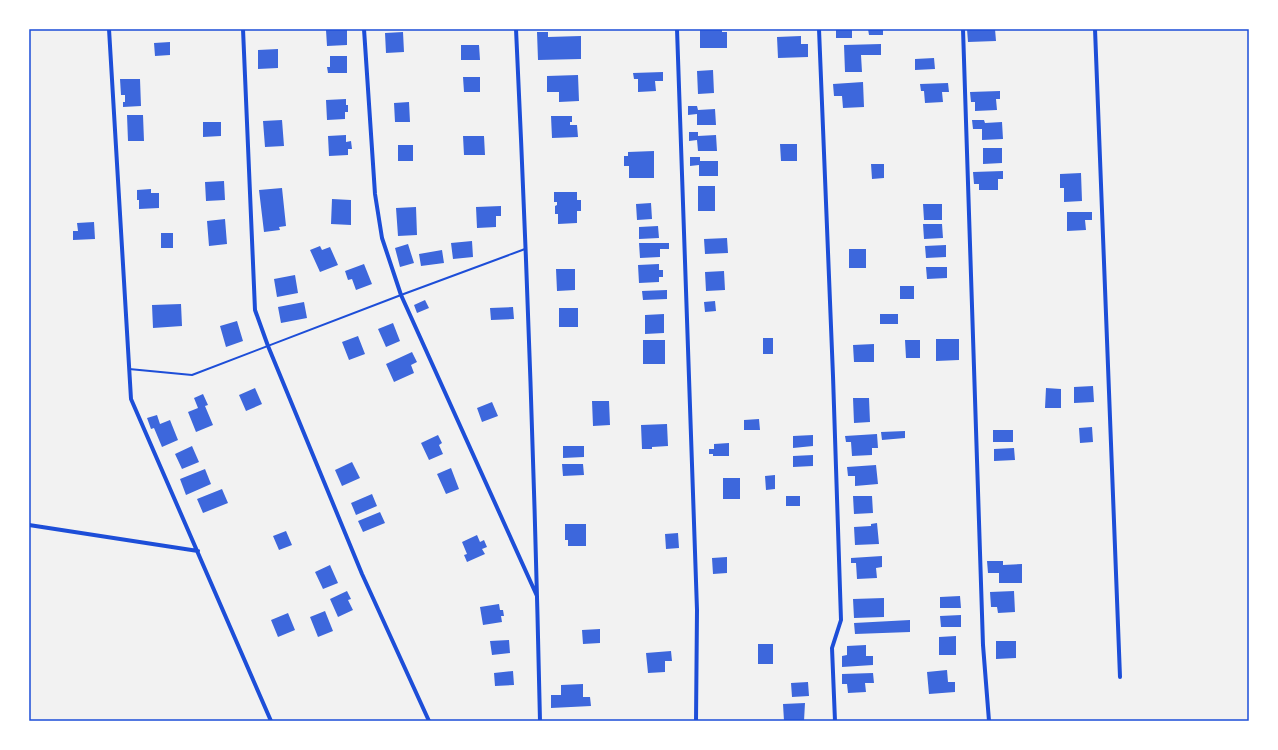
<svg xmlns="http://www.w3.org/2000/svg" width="1278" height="750" viewBox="0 0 1278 750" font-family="'Noto Sans',sans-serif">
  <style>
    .building { fill: #3d67dc }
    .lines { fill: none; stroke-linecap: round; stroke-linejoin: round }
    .service { stroke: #1d4ed8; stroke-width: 2 }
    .minor { stroke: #1d4ed8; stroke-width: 4 }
    .neatline { fill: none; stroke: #1d4ed8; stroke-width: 1.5 }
  </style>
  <rect width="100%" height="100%" fill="#f2f2f2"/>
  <path class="building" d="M347,29v16l-20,1 -1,-16z
    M700,29h22v3h5v16h-27z
    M836,29h16v9h-16z
    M868,29h15v6h-14z
    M967,29h28l1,12 -28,1z
    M403,32l1,20 -18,1 -1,-20z
    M537,32h11v5l33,-1v23l-43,1z
    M801,36v8h7v13l-30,1 -1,-21z
    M170,42v13l-15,1 -1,-13z
    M881,44v11h-20l1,17h-17l-1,-27z
    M461,45h18l1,15h-19z
    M278,49v19l-20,1v-19z
    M330,56h17v17h-19l-1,-6h3z
    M934,58l1,11 -20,1v-11z
    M713,70l1,23 -16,1 -1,-23z
    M663,72v9h-8l1,10 -18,1v-13h-4l-1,-6z
    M578,75l1,26 -20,1v-10h-12v-16z
    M463,77h17v15h-16z
    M120,79h20l1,27 -18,1v-5h2v-7h-4z
    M863,82l1,25 -21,1 -1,-12h-8l-1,-12z
    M948,83l1,9h-7l1,10 -18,1 -1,-12h-3l-1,-7z
    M1000,91v8h-4l1,11 -22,1v-9h-4l-1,-10z
    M346,99v6h2v7h-3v7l-18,1 -1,-20z
    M409,102l1,20h-15l-1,-19z
    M688,106h9l1,4 17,-1 1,16h-19v-11l-9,1z
    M127,115h16l1,26h-16z
    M551,116h21v6h-2v3h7l1,12 -26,1z
    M282,120l2,26 -19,1 -2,-26z
    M972,120h12l1,3 17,-1 1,17 -21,1v-11h-9z
    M203,122h18v14l-18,1z
    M689,132h9v4l18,-1 1,16h-19l-1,-11 -8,1z
    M346,135v7l5,-1 1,8h-4v6l-19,1 -1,-20z
    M463,136h21l1,19h-21z
    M780,144h17v17h-16z
    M398,145h15v16h-15z
    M983,148h19v15l-19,1z
    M654,151v27h-25v-12h-5v-10h4v-4z
    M690,157h10v4h18v15h-19v-11l-9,1z
    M871,164h13v14l-12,1z
    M1003,171v8h-5v11h-19v-6h-5l-1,-12z
    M1081,173l1,28 -18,1v-14h-4v-14z
    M224,181l1,19 -19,1 -1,-19z
    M698,186h17v25h-17z
    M282,188l4,38 -7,1 1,3 -16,2 -5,-42z
    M151,189v4h8v15l-20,1v-9h-2v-10z
    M554,192h23v8h4v11h-4v12l-19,1v-10h-3v-8l2,-1v-3h-3z
    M332,199l19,1v25l-20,-1z
    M651,203l1,16 -15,1 -1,-16z
    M923,204h19v16h-18z
    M501,206v10h-5v11l-19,1 -1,-21z
    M416,207l1,28 -19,1 -2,-28z
    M1067,212h25v8h-7l1,10 -19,1z
    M225,219l2,25 -18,2 -2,-25z
    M94,222l1,17 -22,1v-9h5l-1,-8z
    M923,224h19l1,14 -19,1z
    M658,226l1,12 -20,1v-12z
    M161,233h12v15h-12z
    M727,238l1,15 -23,1 -1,-15z
    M472,241l1,16 -20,2 -2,-16z
    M639,243h30v6h-9v8l-20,1z
    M408,244l6,19 -14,4 -5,-19z
    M946,245v12l-20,1 -1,-12z
    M320,246l2,4 8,-3 8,18 -18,7 -10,-22z
    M849,249h17v19h-17z
    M442,250l2,13 -23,3 -2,-12z
    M364,264l8,20 -16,6 -4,-11 -4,1 -3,-9z
    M659,264v6h4v7h-4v5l-20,1 -1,-18z
    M926,267h21v11l-20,1z
    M556,269h19v21l-18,1z
    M724,271l1,19 -19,1 -1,-19z
    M295,275l3,18 -21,4 -3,-18z
    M900,286h14v13h-14z
    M667,290v9l-24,1 -1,-9z
    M425,300l4,8 -12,5 -3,-8z
    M715,301l1,10 -11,1 -1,-10z
    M304,302l3,16 -26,5 -3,-16z
    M181,304l1,22 -29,2 -1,-23z
    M513,307l1,12 -23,1 -1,-12z
    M559,308h19v19h-19z
    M664,314v19l-19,1v-19z
    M880,314h18v10h-18z
    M237,321l6,20 -17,6 -6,-21z
    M393,323l7,18 -14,6 -8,-18z
    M358,336l7,18 -16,6 -7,-18z
    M763,338h10v16h-10z
    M936,339h23v21l-23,1z
    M643,340h22v24h-22z
    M905,340h15v18h-14z
    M874,344v18h-20l-1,-17z
    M412,352l5,10 -6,3 3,8 -20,9 -8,-18z
    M1093,386l1,16 -20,1v-16z
    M255,388l7,16 -16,7 -7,-16z
    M1046,388l15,1v19h-16z
    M203,394l5,11 -3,1 8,19 -17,7 -8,-20 10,-4 -4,-10z
    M853,398h16l1,24 -16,1z
    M592,401h17l1,24 -17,1z
    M492,402l6,14 -16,6 -5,-14z
    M157,415l3,9 10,-4 8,20 -16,7 -8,-19 -3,1 -4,-11z
    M759,419l1,11h-16v-10z
    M667,424l1,22 -16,1v2h-10l-1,-24z
    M1092,427l1,15 -13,1 -1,-15z
    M993,430h20v12h-20z
    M905,431v7l-23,2 -1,-8z
    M877,434l1,14h-6v7l-20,1 -1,-14h-5l-1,-6z
    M438,435l4,8 -3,2 4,9 -14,6 -8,-17z
    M813,435v11l-20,2v-12z
    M729,443v13h-16v-2h-4v-5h5v-5z
    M192,446l7,16 -17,7 -7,-15z
    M563,446h21v11l-21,1z
    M1014,448l1,12 -21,1v-12z
    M813,455v11l-20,1v-11z
    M352,462l8,16 -18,8 -7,-16z
    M562,464h21l1,11 -21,1z
    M876,465l2,19 -23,2v-10h-7l-1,-9z
    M451,468l8,21 -13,5 -9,-20z
    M205,469l6,15 -25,11 -6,-16z
    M775,475v14l-9,1 -1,-14z
    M723,478h17v21h-17z
    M222,489l6,14 -25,10 -6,-14z
    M372,494l5,12 -21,9 -5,-12z
    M786,496h14v10h-14z
    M853,496h19l1,17 -19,1z
    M380,512l5,11 -22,9 -5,-11z
    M877,523l2,21 -24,1 -1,-18 17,-1v-2z
    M565,524h21v22h-18v-6h-3z
    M286,531l6,14 -13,5 -6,-14z
    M678,533l1,15 -13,1 -1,-15z
    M477,535l3,7 4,-2 3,7 -5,2 3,5 -18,8 -3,-7 3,-1 -5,-12z
    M882,556v11l-6,1 1,10 -20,1 -1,-16h-5v-5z
    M727,557v16l-14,1 -1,-16z
    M987,561h16v4l19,-1v19h-23v-10h-11z
    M330,565l8,18 -15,6 -8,-17z
    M347,591l4,8 -3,1 5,10 -15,7 -8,-18z
    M1014,591l1,21 -17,1 -1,-6h-6l-1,-15z
    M960,596l1,12h-21v-11z
    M884,598v19l-30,1 -1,-19z
    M499,604l1,6h3l1,6h-3l1,6 -19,3 -3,-18z
    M325,611l8,20 -15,6 -8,-20z
    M288,613l7,17 -17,7 -7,-17z
    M961,615v12h-20l-1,-11z
    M910,620v12l-55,2 -1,-11z
    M600,629v14l-17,1 -1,-14z
    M956,636v19h-17v-18z
    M509,640l1,13 -18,2 -2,-14z
    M996,641h20v17l-20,1z
    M758,644h15v20h-15z
    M866,645v11h7v9l-31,2v-11l5,-1v-9z
    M671,651l1,10h-7v11l-17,1 -2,-20z
    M947,670l1,12h7v10l-26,2 -2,-22z
    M513,671l1,14 -19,1 -1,-13z
    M873,673l1,10h-9l1,9 -18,1 -1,-9h-5v-10z
    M808,682l1,14 -17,1 -1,-14z
    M583,684v13h7l1,9 -40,2v-13h10v-10z
    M805,703l-1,18h-20l-1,-17z"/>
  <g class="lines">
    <path class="service" d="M129,369l63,6 209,-80 124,-46"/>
    <path class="minor" d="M109,29l22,370 140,322
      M243,29l12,281 13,36 94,228 67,147
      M364,29l11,165 7,44 19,57 136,301
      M516,29c11,231 19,461 24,692
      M677,29l20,581 -1,111
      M819,29l14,347 8,244 -9,28 3,73
      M963,29l20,616 6,76
      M1095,29l25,648
      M29,525l169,26"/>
  </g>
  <rect width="1278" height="750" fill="none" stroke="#ffffff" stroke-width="60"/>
  <rect x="30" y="30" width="1218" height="690" class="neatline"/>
</svg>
